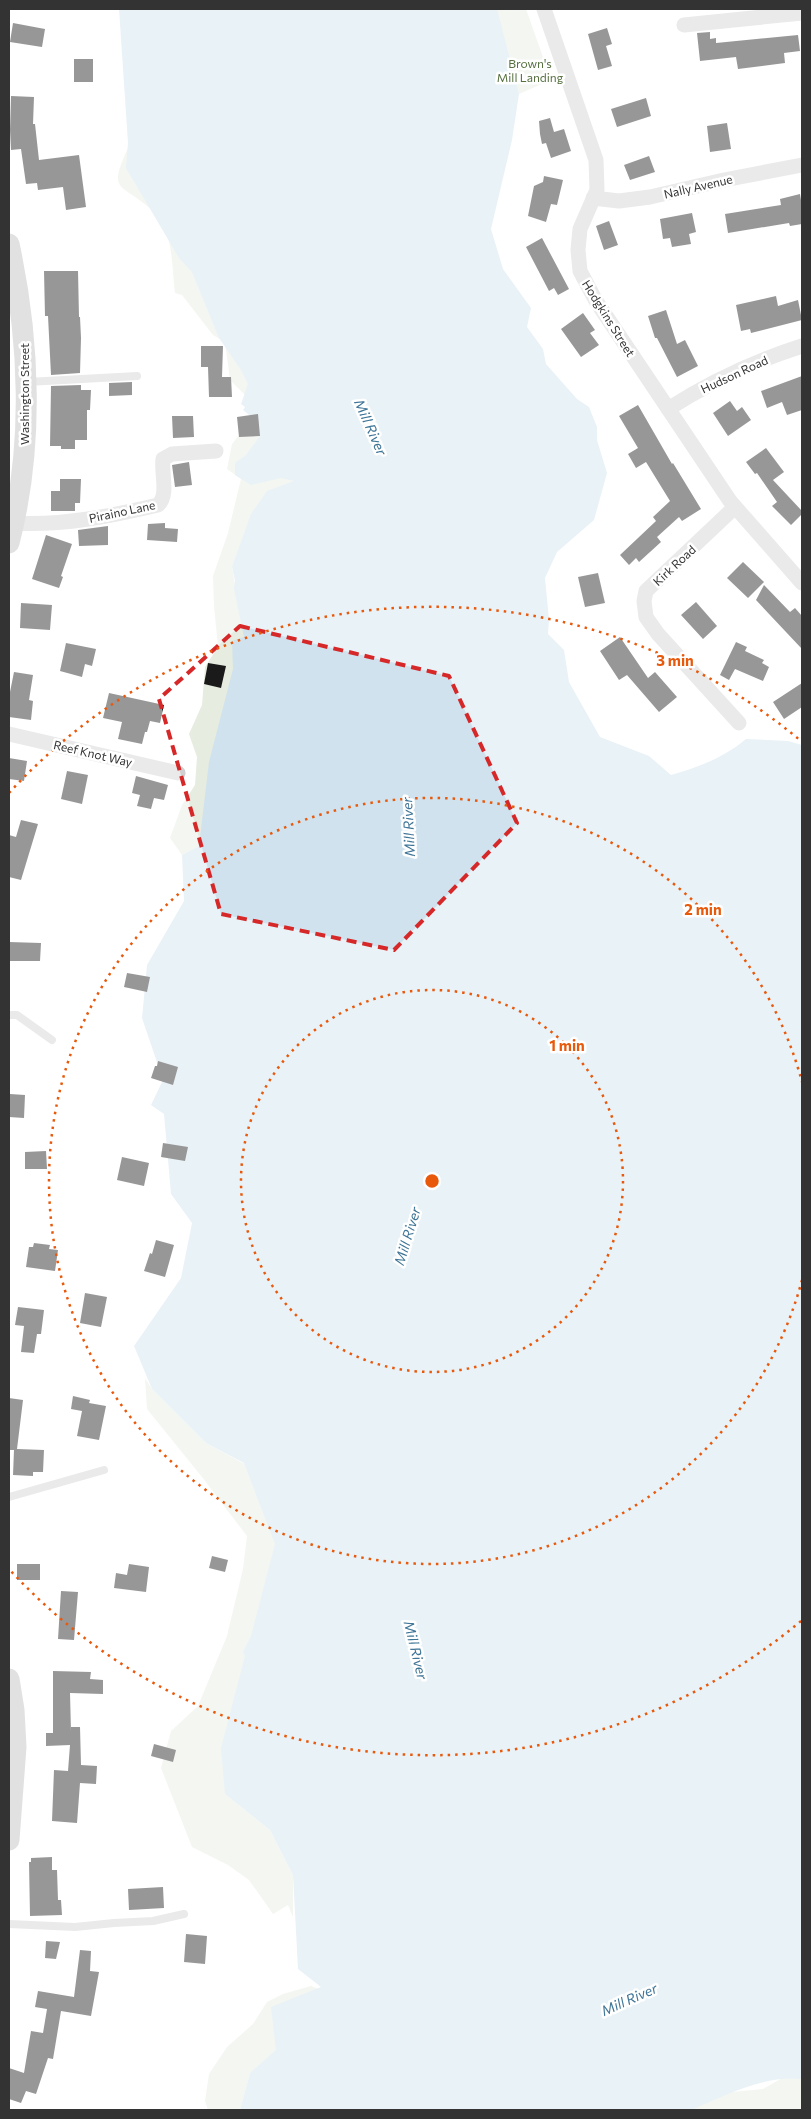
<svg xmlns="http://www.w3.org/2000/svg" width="811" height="2119" viewBox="0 0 811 2119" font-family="Commissioner,sans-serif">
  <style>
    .green { fill: #e6ecdf }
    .water { fill: #cfe2ee }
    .building { fill: #1a1a1a }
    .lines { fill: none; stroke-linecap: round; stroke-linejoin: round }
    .service { stroke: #d0d0d0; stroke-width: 8 }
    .minor { stroke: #d0d0d0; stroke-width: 15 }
    .secondary { stroke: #bdbdbd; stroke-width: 21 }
    .marked { fill: none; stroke: #d62828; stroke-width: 4; stroke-dasharray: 10 6; stroke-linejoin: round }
    .ring { fill: none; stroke: #e8590c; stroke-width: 2.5; stroke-dasharray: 2.5 5 }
    .labels { text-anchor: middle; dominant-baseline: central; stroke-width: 5; stroke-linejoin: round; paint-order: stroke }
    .park-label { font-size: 12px; fill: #56703f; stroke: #fff }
    .street-label { font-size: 12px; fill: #333; stroke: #fff }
    .water-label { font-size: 14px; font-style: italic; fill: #3f7597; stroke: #fff }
    .centre { fill: #e8590c; stroke: #fff; stroke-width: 2.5 }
    .ring-label { font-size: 15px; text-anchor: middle; font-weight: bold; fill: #e8590c; stroke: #fff; stroke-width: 5; stroke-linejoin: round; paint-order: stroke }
  </style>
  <rect width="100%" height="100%" fill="#fff"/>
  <path class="green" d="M455,9h71l25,71 -32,14 -4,-13c-1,22 -4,55 -15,74 -5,8 -16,32 -18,42 -1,6 2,16 3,22 7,55 36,103 62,151 -18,-18 -34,-38 -46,-60 -3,-5 -3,-13 -7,-18 -10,-14 -29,-27 -32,-45 -4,-20 12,-39 10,-59 -2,-16 -15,-31 -10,-47 4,-16 25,-16 31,-32 6,-19 -10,-33 -14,-50 -1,-9 5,-16 -1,-25 -6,-9 -16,-16 -23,-25z
    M128,148l135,217 -17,31 -16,-16 -5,-38 -12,-7 -31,-40 -7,-2c-3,-24 -2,-50 -13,-72 -2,-4 -6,-7 -10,-11 -31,-28 -45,-16 -24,-62z
    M254,416l12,12 12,39 17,15 -63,85 5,29 11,42 -47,207 -19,10 -12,-17 12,-33 13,-20 2,-28 -8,-23 13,-29 3,-38 13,-20 -4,-41 -1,-30 15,-43 13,-54 -14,-10 5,-25z
    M145,1378l7,11 54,54 46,25 31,43 -58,283 45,36 23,45v42l-5,-12 -15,9 -24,-34 -21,-15 -36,-18 -31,-79 10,-37 27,-25 29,-70 16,-67 4,-33 -45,-59 -55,-68z
    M311,1986l18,7 5,30 -84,50 -10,37h-32l-3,-9 4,-27 18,-27 26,-23 14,-22 16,-8z
    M802,2076v34h-136l66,-18 31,-3 21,-12z"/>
  <path class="water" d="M119,9h378l22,85 -7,46 -21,89 12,40 28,39 -4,19 16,22 3,15 31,35 12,8 8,20v13l10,33 -13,47 -37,32 -12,26 4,42 -1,14 16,16 5,32 31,55 49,19 22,19c26,-7 54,-18 75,-36l42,2 14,4v1334c-38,-4 -76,16 -111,31h-451l10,-37 26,-23 -5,-43 50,-20 -23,-18 -5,-94 -23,-45 -45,-36 -4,-46 24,-92 -2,-4 8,-16 24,-92 -31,-81 -38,-20 -54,-54 -18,-43 47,-68 11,-55 -21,-29 -7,-80 -13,-9 12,-25 -21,-62 5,-53 37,-64 -2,-46 17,-9 10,-84 24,-93 -1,-28 12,-4 -10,-48 1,-8 -3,-14 19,-53 16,-23 27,-10 -13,-3 -30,7 -16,-10v-12l11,-8 14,-19 -1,-13 -16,-13 2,-3 -4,-3 7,-20 -7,-14 -22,-32 -27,-66 -13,-14 -53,-90 2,-25z"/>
  <path class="building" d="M13,23l32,6 -3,18 -32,-5z
    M607,28l5,16 -6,2 6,20 -14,4 -10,-36z
    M710,32v7l6,-1v5l82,-8 2,16 -16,2 1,10 -47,6 -2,-12 -36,4 -3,-28z
    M74,59h19v23h-19z
    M11,96l23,1 -1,27h2l4,36 40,-5 7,52 -20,3 -3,-23 -25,3 -1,-7 -11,1 -5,-35 -10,1 -1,-20z
    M646,98l5,18 -34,11 -6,-18z
    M550,118l4,14 10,-3 7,22 -20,7 -5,-15 -4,1 -2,-10 -1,-13z
    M727,123l4,26 -21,3 -3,-26z
    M649,156l6,16 -25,8 -6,-15z
    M544,176l19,4 -6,25 -6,-1 -5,18 -18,-6 6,-30 9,-4z
    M800,194l2,12v18l-12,2 -1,-3 -61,10 -3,-19 56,-9 -1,-6z
    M692,213l4,19 -7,2 2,10 -19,3 -2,-9 -7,1 -3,-20z
    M609,221l9,24 -14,5 -8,-24z
    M542,238l27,51 -11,6 -4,-7 -5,3 -23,-44z
    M44,271h34l1,46h1l1,21 -1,35 -29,2 -3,-59h-3z
    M776,296l2,10 20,-6 4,20 -51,13 -1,-4 -9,2 -5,-26z
    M666,310l11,34 8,-4 13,26 -21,11 -20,-39h-2l-7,-22z
    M583,313l12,17 -5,3 9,12 -18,12 -20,-28z
    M201,346h22l-1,31h9l1,20h-23l-1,-30h-7z
    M802,376v34l-15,5 -5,-13 -15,6 -6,-17z
    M132,382v13l-23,1v-13z
    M81,385v5h10l-1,20h-3v30h-12v9h-14v-3h-11l1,-60z
    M730,401l7,10 5,-4 9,13 -23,16 -15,-23z
    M638,405l34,59 1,-1 28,46 -19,12 -3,-4 -22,20 4,5 -22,20 -3,-4 -7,7 -9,-10 36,-34 -3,-4 17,-16 -24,-39 -10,6 -8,-14 10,-6 -19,-32z
    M258,414l2,22 -21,1 -2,-20z
    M172,416h21l1,21 -21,1z
    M766,448l18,24 -11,8 29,31v3l-11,11 -19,-19 5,-4 -20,-29 -2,1 -9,-12z
    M189,462l3,23 -17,2 -3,-22z
    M60,479h21l-1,24h-5v8h-24v-20h9z
    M165,523v5l13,1 -1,13 -30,-2 1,-16z
    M108,526v19l-29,1 -1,-16z
    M46,535l26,9 -11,32 2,1 -4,11 -27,-9z
    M743,562l21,20 -16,16 -21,-20z
    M598,573l7,30 -20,4 -7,-30z
    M764,585l26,27 5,-4 7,8v33l-46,-49z
    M696,602l21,24 -14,13 -22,-24z
    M21,603l31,2 -2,25 -30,-2z
    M620,637l28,41 7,-6 22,25 -18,15 -32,-37 -8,5 -19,-29z
    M736,642l11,5 -2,4 19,9 -2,3 7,4 -6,14 -28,-12 -6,11 -9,-5z
    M66,643l30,6 -4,17 -7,-2 -3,13 -22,-6z
    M208,663l18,3 -5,22 -17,-4z
    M14,672l19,3 -4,25 4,1 -2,19 -22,-3v-20z
    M802,683v24l-18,12 -11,-17z
    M109,693l55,12 -4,18 -10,-2 -3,11h-2l-3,12 -24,-5 4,-17 -19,-4z
    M9,758l18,3 -3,20 -15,-2z
    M67,771l21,4 -6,29 -21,-5z
    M136,776l32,9 -4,15 -10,-2 -3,11 -14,-3 3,-11 -8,-2z
    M21,820l17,4 -17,56 -12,-3v-42l7,2z
    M9,942l32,1 -1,18h-31z
    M127,973l23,4 -3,15 -23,-5z
    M158,1061l20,6 -5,18 -22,-7 4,-12h2z
    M10,1094l15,1 -1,23 -15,-1z
    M163,1143l25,4 -3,14 -24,-4z
    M46,1151l1,18h-22v-17z
    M122,1157l27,6 -5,23 -27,-6z
    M156,1240l18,5 -9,32 -21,-6 6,-18 2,1z
    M34,1243l16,2 -1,4 9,1 -3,21 -29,-4 3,-20h4z
    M85,1293l22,4 -6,30 -21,-4z
    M18,1307l26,3 -3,24h-4l-3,19 -13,-1 3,-26 -9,-1z
    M73,1396l17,4 -1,3 17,3 -7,34 -22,-4 5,-25 -11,-2z
    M9,1398l14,2 -6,49 27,1 -1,22h-10v4l-20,-1 1,-25h-5z
    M212,1556l16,4 -3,12 -16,-4z
    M17,1564h23v16h-23z
    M129,1564l20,3 -3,25 -32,-4 2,-15 11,2z
    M61,1591l17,1 -4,48 -16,-1z
    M53,1671l38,1 -1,7 13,1v14l-33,-1 1,39v-5h9l1,38 16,1 -1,18 -16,-1 -3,40 -25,-2 2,-51 14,1 2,-26 -24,1v-13h7z
    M154,1744l22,6 -3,12 -22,-6z
    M52,1857v13h5l1,30h3l1,15 -32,1 -1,-54h2v-4z
    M163,1887l1,21 -35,2 -1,-21z
    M186,1934l21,2 -2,28 -21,-2z
    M46,1941l14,1 -4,17 -11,-1z
    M80,1950l11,1 -1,20 9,1 -8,44 -30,-5 -8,48 -5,-1 -12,36 -10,-3 -5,12 -12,-4v-31l15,5 7,-42 12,2 4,-24 -12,-2 3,-16 36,6z"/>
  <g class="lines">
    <path class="service" d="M27,382l110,-6
      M9,1015h8l35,25
      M9,1497l95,-27
      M9,1924l66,3 39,-4 39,-2 31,-7"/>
    <path class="minor" d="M544,9l52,151 1,30 -17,39 -2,21 2,21 16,30 134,200 72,82
      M684,25l118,-12
      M593,198l26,3 31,-4 74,-17 78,-15
      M668,409c42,-27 87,-48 134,-63
      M735,507l-89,84 -2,10 2,16 12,17 81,89
      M14,523c48,3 97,-7 144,-18 11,-10 3,-31 5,-46l9,-5 44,-3
      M9,734l169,39"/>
    <path class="secondary" d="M9,244c21,97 25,202 0,299
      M9,1679l5,31 2,37 -7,93"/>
  </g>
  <path d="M0 0H811V2119H0ZM240,626l209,50 68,147 -123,127 -173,-36 -62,-215z" fill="#fff" fill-opacity=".55" fill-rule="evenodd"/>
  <path class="marked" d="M240,626l209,50 68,147 -123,127 -173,-36 -62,-215z"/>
  <g class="ring">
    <circle cx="432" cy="1181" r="191"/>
    <path d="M802 1280A383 383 0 1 1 802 1082"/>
    <path d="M801 1621A574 574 0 0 1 9 1569M9 793A574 574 0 0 1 801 741"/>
  </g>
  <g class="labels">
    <g class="park-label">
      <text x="530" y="63">Brown's<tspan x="530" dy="14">Mill Landing</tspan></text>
    </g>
    <g class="street-label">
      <text transform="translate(698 186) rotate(-13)">Nally Avenue</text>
      <text transform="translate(609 318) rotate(58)">Hodgkins Street</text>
      <text transform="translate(734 374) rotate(-25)">Hudson Road</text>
      <text transform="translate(24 394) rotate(-90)">Washington Street</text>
      <text transform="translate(122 511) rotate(-12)">Piraino Lane</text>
      <text transform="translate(674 565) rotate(-43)">Kirk Road</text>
      <text transform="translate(93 753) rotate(13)">Reef Knot Way</text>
    </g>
    <g class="water-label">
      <text transform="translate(371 427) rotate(66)">Mill River</text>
      <text transform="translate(408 827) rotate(-93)">Mill River</text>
      <text transform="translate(407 1236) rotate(-73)">Mill River</text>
      <text transform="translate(416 1650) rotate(76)">Mill River</text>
      <text transform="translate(629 1999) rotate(-24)">Mill River</text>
    </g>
  </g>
  <circle cx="432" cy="1181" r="8" class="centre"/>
  <g class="ring-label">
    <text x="675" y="666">3 min</text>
    <text x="703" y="915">2 min</text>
    <text x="567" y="1051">1 min</text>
  </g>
  <rect width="811" height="2119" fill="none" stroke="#333333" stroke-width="20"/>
</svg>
